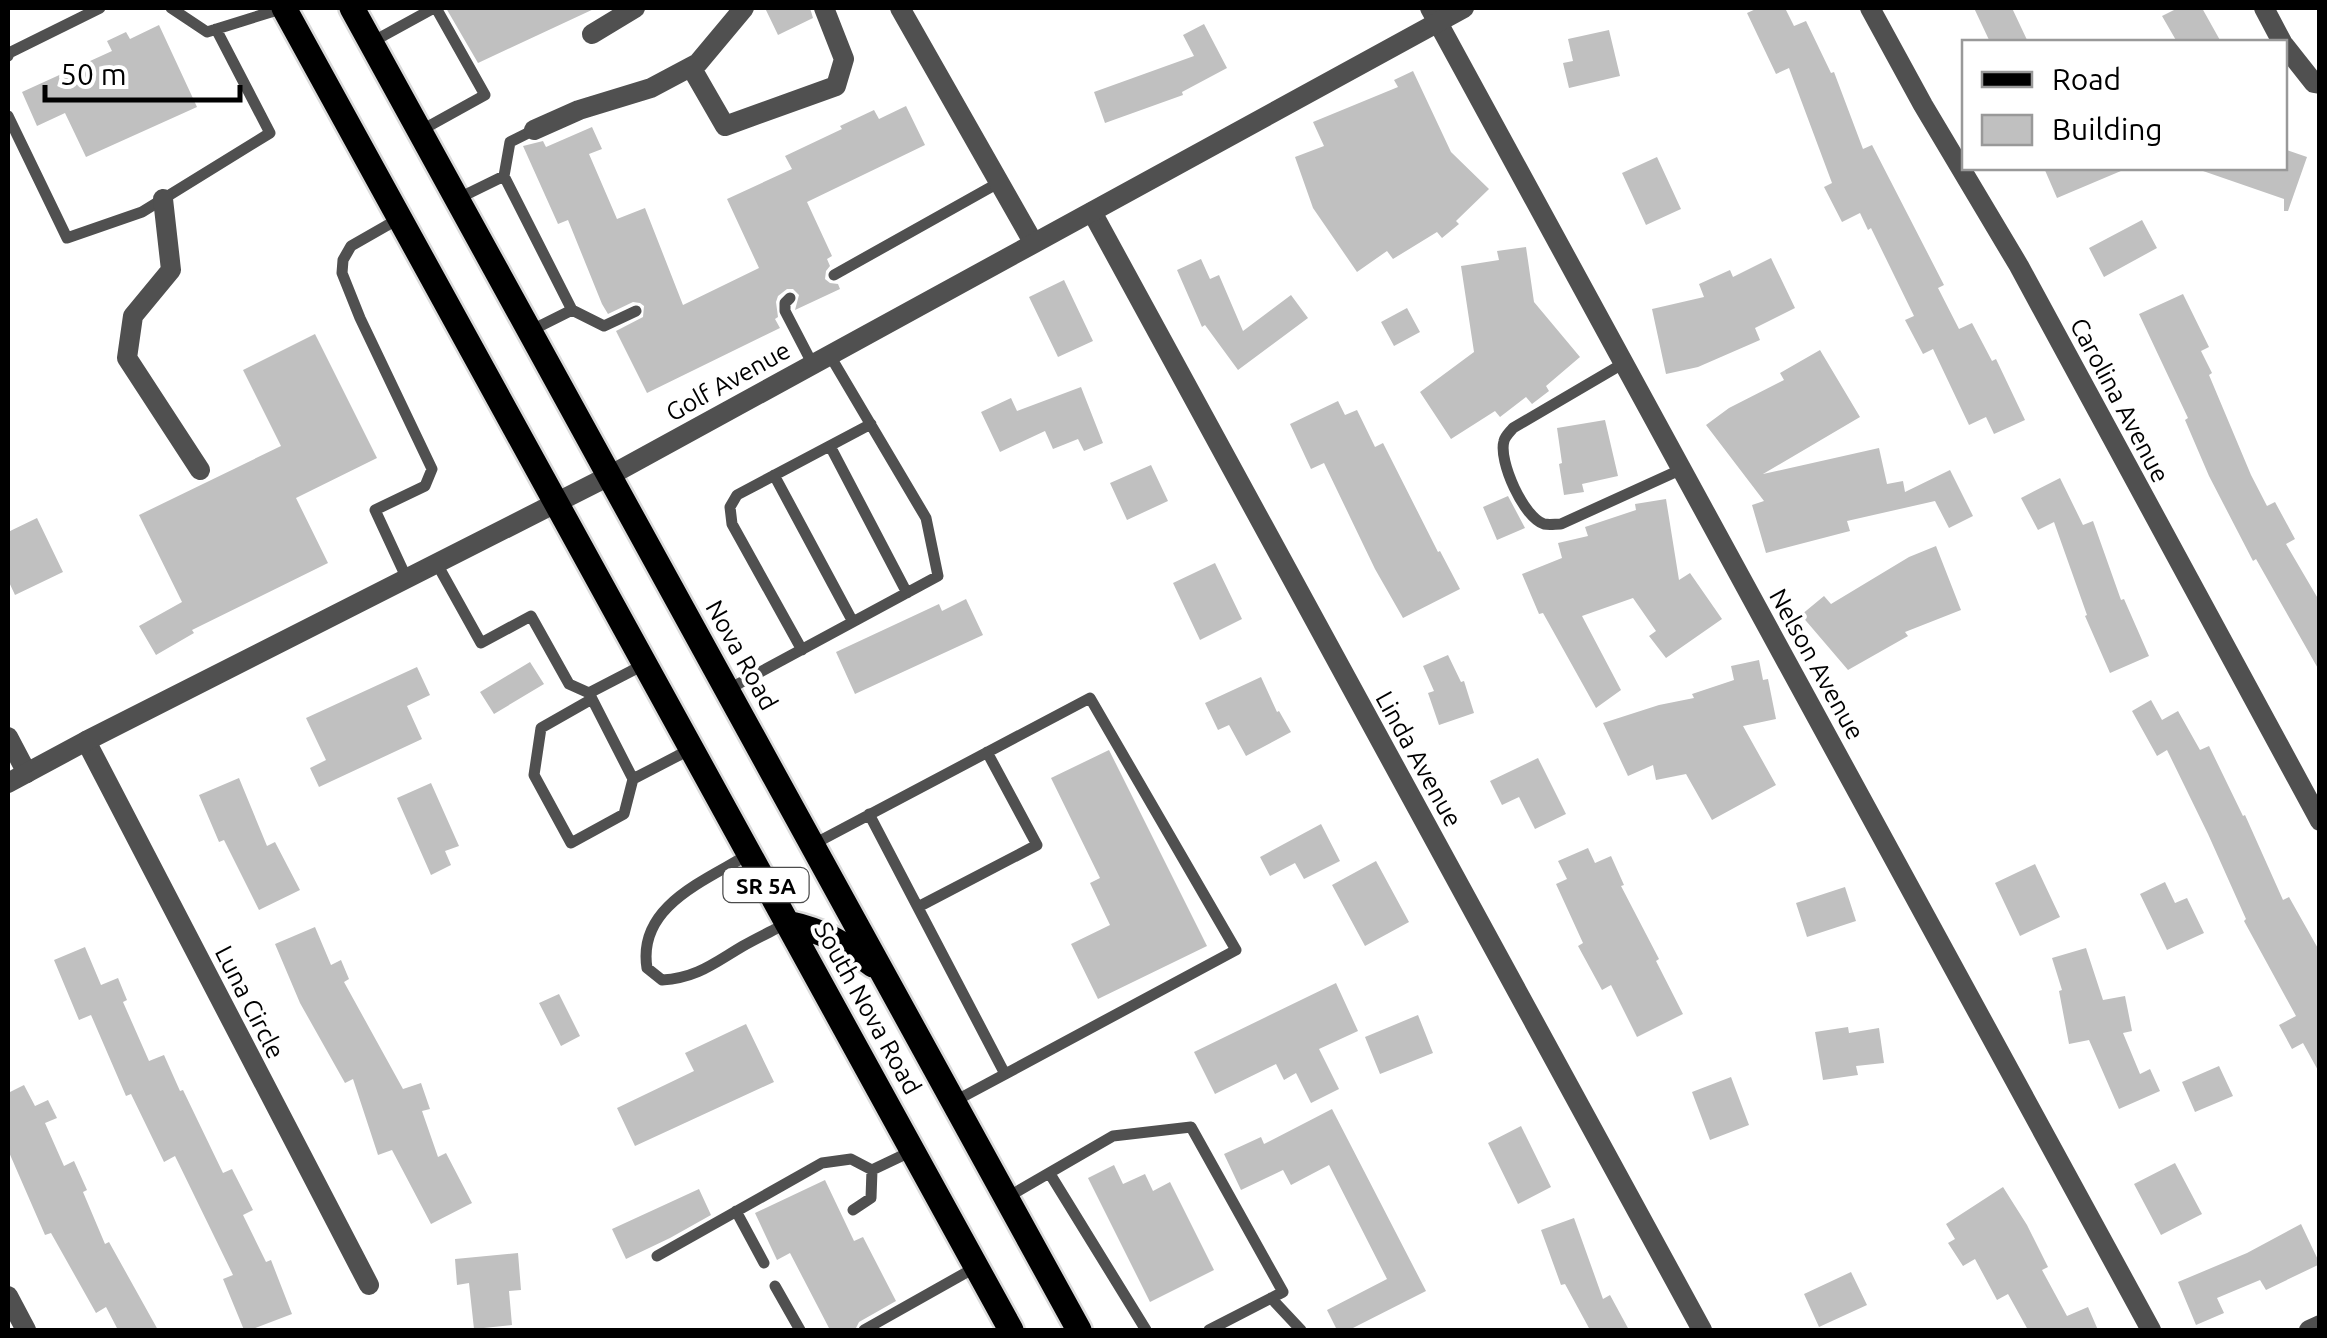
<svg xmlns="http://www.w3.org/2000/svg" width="2327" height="1338" viewBox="0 0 2327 1338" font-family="Ubuntu,sans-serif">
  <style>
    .building { fill: #c0c0c0 }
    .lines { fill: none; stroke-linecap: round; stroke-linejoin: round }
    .primary-casing { stroke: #dbdbdb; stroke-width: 30 }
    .service { stroke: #505050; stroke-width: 11 }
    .minor { stroke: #505050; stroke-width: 20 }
    .tertiary { stroke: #505050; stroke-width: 20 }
    .primary { stroke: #000; stroke-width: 25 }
    .labels { text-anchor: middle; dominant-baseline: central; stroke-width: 8; stroke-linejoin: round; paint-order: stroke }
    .shield { fill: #fff; stroke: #4c4c4c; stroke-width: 2.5 }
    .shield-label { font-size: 22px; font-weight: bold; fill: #000 }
    .street-label { font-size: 25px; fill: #000; stroke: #fff }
  </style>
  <rect width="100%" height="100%" fill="#fff"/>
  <path class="building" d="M446,8h150l-118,55z
    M765,8h45l3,10 -35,17z
    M1758,8h27l9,18 12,-5 25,52 3,-1 29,77 9,-4 72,140 -6,3 21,41 13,-6 20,38 4,-2 29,61 -31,14 -8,-17 -17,8 -36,-76 -10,5 -18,-34 9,-4 -43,-88 -3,2 -8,-17 -18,9 -18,-35 8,-4 -43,-115 -13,6 -29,-61z
    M1974,8h38l16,34h-38z
    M2178,8h24l19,34h-44l-15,-26z
    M1204,24l23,44 -45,24 1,3 -78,28 -11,-31 100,-36 -11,-21z
    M159,25l38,82 -111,50 -21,-44 -28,13 -15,-34 90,-41 -5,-10 19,-9 4,7z
    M1609,30l11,46 -51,12 -6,-25 10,-2 -5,-22z
    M1413,71l38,81 38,37 -33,32 3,3 -17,14 -5,-6 -44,27 -6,-8 -30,21 -44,-64 -18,-51 29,-11 -11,-24 85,-35 -4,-7z
    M906,106l19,39 -118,57 25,54 -5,3 3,7 -4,5 -1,8 5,4 8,1 2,5 -45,21 4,-15 -6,-6h-6l-9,7 -2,6 2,15 -3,2 5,9 -133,65 -31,-62 27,-14 1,-11 -4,-3 -7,-1 -25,12 -6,-10 -34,-84 -10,4 -35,-78 20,-5 3,6 46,-20 10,22 -13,5 28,65 28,-11 38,97 76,-37 -32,-69 65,-30 -7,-13 57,-27 -2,-3 34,-16 5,9z
    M2284,149l23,8 -19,54h-4v-12l-81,-28 1,-3h80z
    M1657,157l24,52 -35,16 -24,-52z
    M2044,168h84l-71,30z
    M2142,220l15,28 -53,29 -15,-29z
    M1526,247l8,55 46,55 -34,29 3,5 -17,13 -6,-7 -26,20 -5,-6 -44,28 -31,-47 54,-40 -13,-86 38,-6 -2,-9z
    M1771,258l24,50 -40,20 5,12 -62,27 -32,7 -14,-65 52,-12 -5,-13 31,-14 3,7z
    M1201,259l9,20 9,-4 24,56 48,-36 17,23 -70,52 -33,-45 -3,2 -25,-57z
    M1064,280l29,61 -35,16 -29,-60z
    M2183,294l26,53 -8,4 11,22 -3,2 42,100 16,31 8,-4 20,37 -9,5 34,58v70l-64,-113 -3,2 -44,-85 -24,-56 3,-2 -49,-104z
    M1407,308l13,24 -26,14 -13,-24z
    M315,334l62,124 -81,40 32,65 -136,67 2,3 -38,22 -17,-29 43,-24 -43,-87 142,-69 -38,-76z
    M1820,350l40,67 -97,57 116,-26 8,36 16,-3 2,11 45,-22 23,46 -24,12 -14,-27 -88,20 3,10 -84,22 -14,-48 12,-4 -58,-76 23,-17 55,-28 -4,-7z
    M1081,387l22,56 -19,8 -6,-12 -25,10 -8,-18 -45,21 -19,-40 30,-14 6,13z
    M1338,401l7,14 12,-5 18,37 8,-4 55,109 2,-1 20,38 -57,29 -28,-49 -51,-106 -13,6 -21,-45z
    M1605,420l13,56 -36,8 2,8 -20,3 -5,-31 3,-1 -5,-35z
    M1151,465l17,36 -41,19 -17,-37z
    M2060,478l23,47 10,-4 28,79 3,-1 25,57 -39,17 -25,-57 2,-1 -33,-93 -16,8 -17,-32z
    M1508,496l17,32 -28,12 -14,-33z
    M1666,499l13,81 11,-7 32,46 -56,39 -17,-22 7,-5 -23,-33 -51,18 39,74 -25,18 -53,-95 -4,1 -17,-40 40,-16 -4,-15 30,-7 -3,-9 51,-17 -1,-6z
    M37,518l26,54 -48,23 -7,-15v-48z
    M1936,546l25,64 -56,22 3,4 -60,34 -47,-55 23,-19 7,8 78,-47z
    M1215,563l27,56 -42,21 -27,-57z
    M966,599l17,36 -128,59 -19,-42 103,-48 3,7z
    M1448,655l13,27 3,-1 10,32 -35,12 -11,-32 6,-2 -11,-25z
    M1759,660l4,20 5,-1 8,40 -33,7 33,59 -64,35 -26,-46 -30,6 -3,-15 -25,11 -25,-53 56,-18 35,-7 -2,-4 42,-14 -3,-14z
    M530,662l14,22 -50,30 -14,-22z
    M417,667l13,28 -23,11 15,33 -103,48 -9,-19 16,-8 -20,-42z
    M1261,677l16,35 2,-1 12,21 -45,24 -17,-31 -11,5 -13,-27z
    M2151,700l11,20 16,-9 22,39 9,-4 34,70 2,-1 38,85 6,-3 31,55v122l-17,-31 -11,6 -13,-24 17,-9 -52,-95 2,-2 -38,-85 -41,-84 -10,6 -25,-45z
    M1109,750l98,196 -109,53 -27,-55 39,-19 -20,-42 10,-5 -49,-100z
    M1538,758l28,56 -31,15 -16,-32 -17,8 -12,-24z
    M239,778l28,68 8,-4 25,48 -41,20 -35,-70 -5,2 -20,-47z
    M431,783l28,63 -14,5 6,14 -20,10 -34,-77z
    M1321,824l19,37 -36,18 -9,-16 -25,13 -10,-19z
    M1588,848l7,15 16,-7 13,29 -3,1 38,73 -3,2 27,53 -46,23 -26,-52 -9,5 -24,-44 5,-3 -27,-59 11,-5 -9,-18z
    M1376,861l33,61 -44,24 -33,-61z
    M2035,864l25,53 -40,19 -25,-53z
    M2165,882l10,21 12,-5 17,35 -37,17 -27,-56z
    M1845,887l11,34 -49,16 -11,-34z
    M315,927l16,38 10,-5 8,19 -5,3 59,107 18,-6 9,26 -8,2 16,46 8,-4 26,50 -41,21 -39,-74 -14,5 -25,-76 -8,4 -45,-80 -25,-59z
    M85,947l16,38 17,-7 9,22 -4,2 26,59 15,-6 16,36 3,-1 40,83 9,-4 21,41 -10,5 23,47 5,-2 21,54 -42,16h-6l-21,-51 10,-4 -58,-119 -11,6 -33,-68 -5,2 -35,-81 -12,5 -25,-60z
    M2086,948l17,52 22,-4 7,35 -9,2 17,41 10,-5 10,22 -41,18 -30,-69 -20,4 -10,-53 3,-1 -10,-32z
    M1336,983l22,48 -39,18 20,40 -28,14 -15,-30 -12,7 -8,-16 -61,30 -21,-42z
    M559,994l21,42 -19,10 -22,-43z
    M1418,1015l15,38 -53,21 -15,-37z
    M746,1024l28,58 -139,64 -18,-38 77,-37 -9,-18z
    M1848,1027l1,6 30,-5 5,35 -28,3 2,9 -35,5 -8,-48z
    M2219,1066l14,30 -38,16 -13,-30z
    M1731,1077l18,48 -39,15 -18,-48z
    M24,1085l11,21 13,-6 9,18 -12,5 19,43 10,-5 13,29 -4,2 22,52 4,-2 49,88h-40l-12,-23 -10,6 -45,-80 -6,2 -37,-85v-57z
    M1332,1109l94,182 -77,39h-12l-10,-20 60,-31 -58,-114 -38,20 -8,-15 -42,20 -17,-36 37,-17 3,7z
    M1521,1126l30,61 -33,17 -30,-61z
    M2175,1163l27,51 -41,21 -27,-51z
    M1114,1165l9,19 22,-10 8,17 17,-9 44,88 -64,32 -62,-124z
    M825,1180l29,61 9,-4 33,64 -37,21 -4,8h-25l-40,-77 -13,7 -22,-47z
    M2003,1187l24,38 21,42 -6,3 25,46 21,-9 10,23h-70l-20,-36 -11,6 -22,-41 -12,7 -15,-23 7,-4 -9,-15z
    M699,1189l12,26 -41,23 -44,21 -14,-30z
    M1574,1218l29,81 7,-4 19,35h-39l-25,-46 -4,1 -20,-55z
    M2301,1224l19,40 -54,26 -6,-10 -43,18 7,15 -28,12 -18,-43 69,-29z
    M518,1253l3,37 -12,1 3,34 -38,4 -5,-46 -12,2 -2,-26z
    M1851,1272l16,33 -48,22 -15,-33z"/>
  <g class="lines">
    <defs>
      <path id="primary" d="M284,8l727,1322
        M352,8l727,1322
        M787,923c38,8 55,20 86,42"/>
    </defs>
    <use href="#primary" class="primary-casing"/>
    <path class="service" d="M171,8l36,24 77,-24
      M372,42l62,-34
      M8,56l1,-3 91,-45
      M8,116l59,122 75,-26 128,-79 -54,-104
      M420,131l65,-36 -49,-87
      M504,176l6,-34 24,-12
      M457,199l47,-23 68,134 -42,21
      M400,218l-49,28 -8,14 -1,13 18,45 72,151 -7,17 -50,24 32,69
      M834,275l166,-93
      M790,298l-5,5v8l27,52
      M572,310l32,16 32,-15
      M1624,363l-111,65c-3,4 -8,8 -9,13 -6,20 20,77 40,83 6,1 11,0 17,0l121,-55
      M830,446l77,147
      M774,475l79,147
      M437,564l44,79 50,-27 38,68 20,9
      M802,650l-70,-126 -2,-17 7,-12 134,-71
      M645,664l-56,29 44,86 58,-30
      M727,690l211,-114 -12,-58 -97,-164
      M592,699l-51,29 -7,47 37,68 53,-29 9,-35
      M869,814l136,260
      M812,845l278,-147 146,252 -281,151
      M749,854c-44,27 -112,52 -102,114l15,12c35,-2 52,-17 81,-34 14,-8 29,-15 44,-23
      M918,907l119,-62 -50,-93
      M1050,1174l96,156
      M1006,1198l107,-62 78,-9 92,165 -74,38
      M853,1210l18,-12 1,-28
      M736,1211l28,52
      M657,1256l165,-93 29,-4 21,11 40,-19
      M775,1286l25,44
      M1271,1298l30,32
      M864,1330l112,-63"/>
    <path class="minor" d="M900,8l133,234
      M1430,8l721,1322
      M2264,8l18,34
      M592,34l43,-26
      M2284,45l30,38 6,1
      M691,67l34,59 111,-40 8,-27 -20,-51
      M534,130l45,-20 72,-22 47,-25 46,-55
      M163,199l8,71 -38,46 -6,42 73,112
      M1092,212l610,1118
      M8,737l19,36
      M86,741l283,544
      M8,1296l18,34
      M2309,1330l11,-5"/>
    <path class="tertiary" d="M1870,8l53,97 96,161 301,555
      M8,783l78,-42 523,-265 855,-468"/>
    <use href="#primary" class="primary"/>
  </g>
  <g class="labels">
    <rect class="shield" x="723.5" y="868" width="85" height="34" rx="8"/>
    <g class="shield-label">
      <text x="766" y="885">SR 5A</text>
    </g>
    <g class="street-label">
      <text transform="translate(728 381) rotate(-29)">Golf Avenue</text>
      <text transform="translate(2120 400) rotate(62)">Carolina Avenue</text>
      <text transform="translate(742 655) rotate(61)">Nova Road</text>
      <text transform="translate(1817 664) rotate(61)">Nelson Avenue</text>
      <text transform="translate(1419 759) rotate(61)">Linda Avenue</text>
      <text transform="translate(250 1002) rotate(63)">Luna Circle</text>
      <text transform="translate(868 1008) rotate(61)">South Nova Road</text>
    </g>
  </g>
  <rect width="2327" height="1338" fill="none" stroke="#000000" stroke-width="20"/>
  <rect x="1962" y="40" width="325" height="130" fill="#ffffff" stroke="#999999" stroke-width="2.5"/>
  <rect x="1982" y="72" width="50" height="15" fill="#000000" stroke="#999999" stroke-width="2.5"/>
  <text x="2052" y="90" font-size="30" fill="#000000">Road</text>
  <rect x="1982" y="115" width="50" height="30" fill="#c0c0c0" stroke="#999999" stroke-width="2.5"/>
  <text x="2052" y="140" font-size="30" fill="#000000">Building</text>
  <path d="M45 85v15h195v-15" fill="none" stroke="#000000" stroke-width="5"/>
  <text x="60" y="85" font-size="30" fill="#000000" stroke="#ffffff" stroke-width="8" paint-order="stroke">50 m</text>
</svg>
